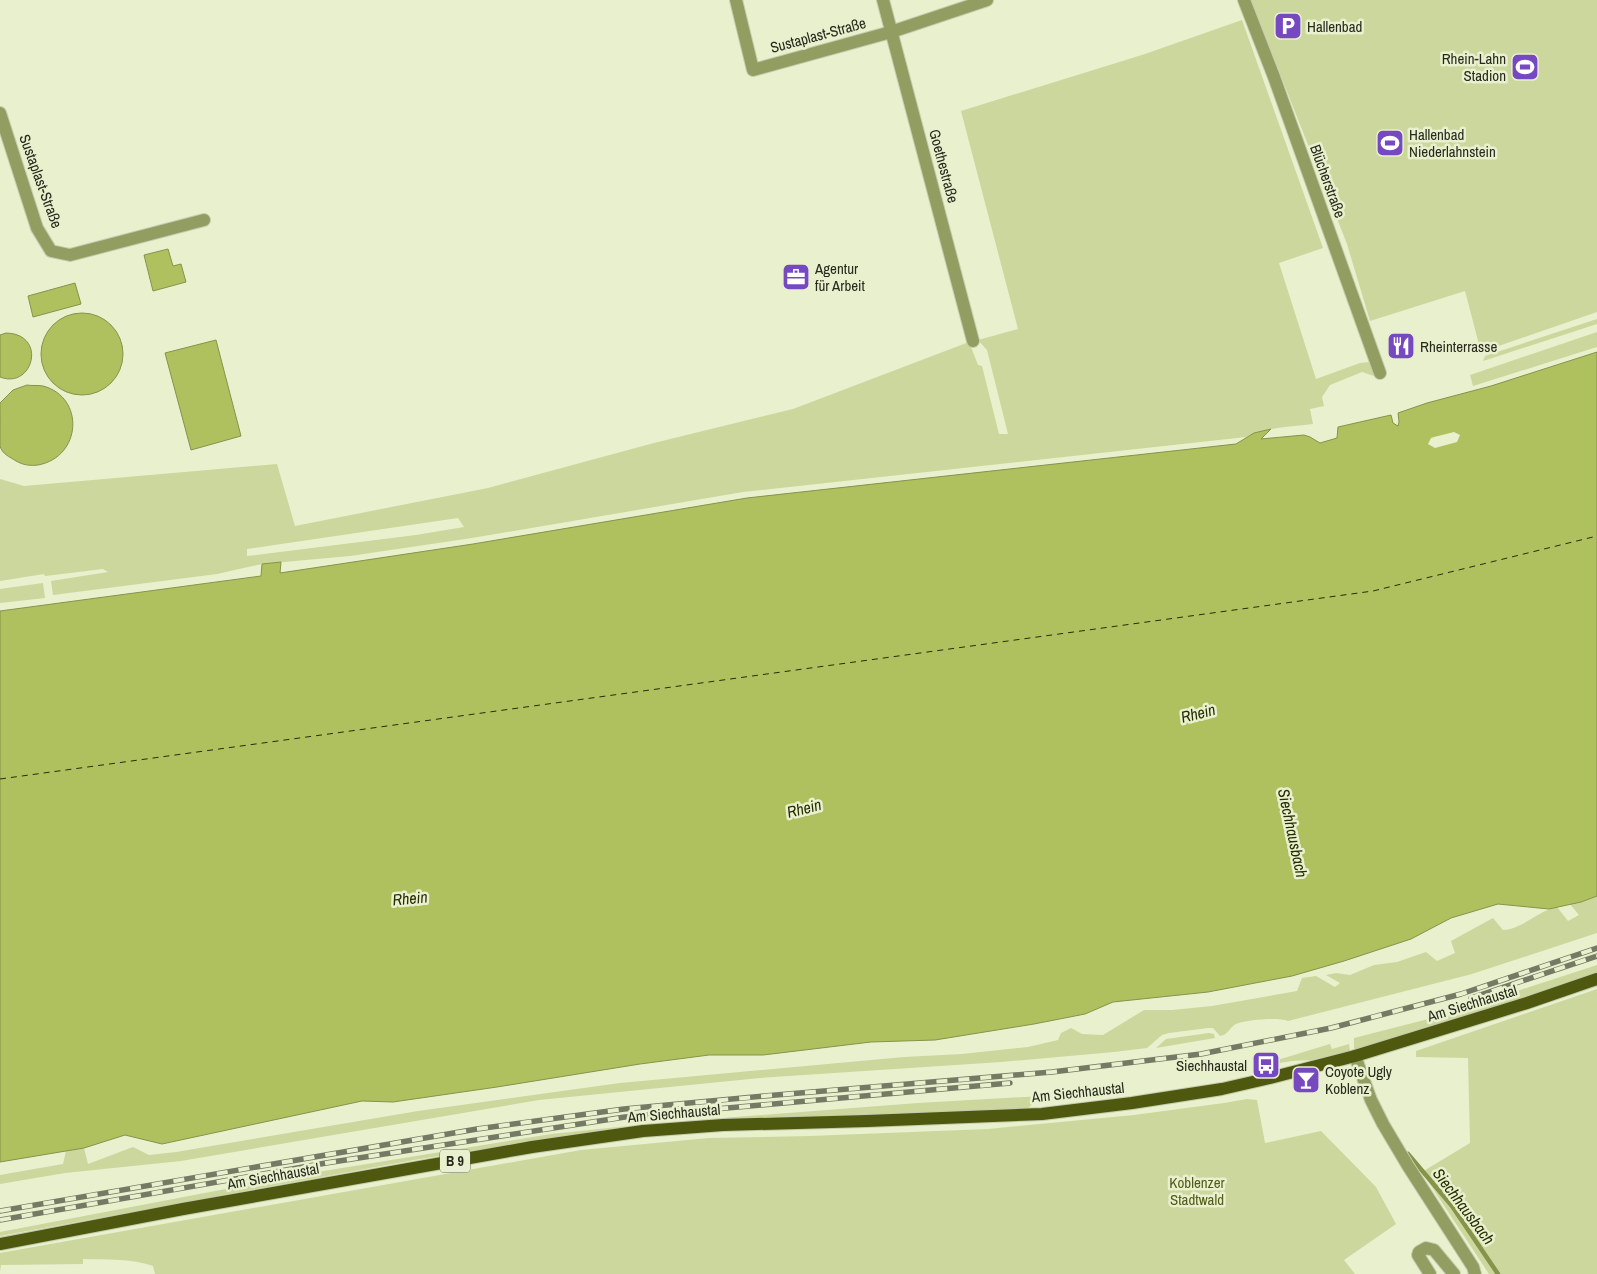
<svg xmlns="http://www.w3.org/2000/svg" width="1597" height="1274" viewBox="0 0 1597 1274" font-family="'Archivo Narrow',sans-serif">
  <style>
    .green { fill: #cbd79d; fill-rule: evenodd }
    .water { fill: #afc05f; stroke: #86934b }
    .pier { fill: #e8f0ce }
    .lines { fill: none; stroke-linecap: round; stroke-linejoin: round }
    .stream { stroke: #86934b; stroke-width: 4.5 }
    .ferry { stroke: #272d03; stroke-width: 1; stroke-dasharray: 6 5; stroke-linecap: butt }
    .minor-casing { stroke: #c5ccae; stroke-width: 14 }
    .primary-casing { stroke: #c5ccae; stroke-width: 14 }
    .minor { stroke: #929d62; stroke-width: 12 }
    .primary { stroke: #4e580e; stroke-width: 12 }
    .rail-casing { stroke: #757a64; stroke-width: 5.5 }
    .rail { stroke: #e8f0ce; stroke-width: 4; stroke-dasharray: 11; stroke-linecap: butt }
    .labels { text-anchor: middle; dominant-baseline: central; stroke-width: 5; stroke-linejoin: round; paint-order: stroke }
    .shield { fill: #e8f0ce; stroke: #606551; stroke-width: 1 }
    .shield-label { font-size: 14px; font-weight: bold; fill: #26291c }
    .poi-label { font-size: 15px; fill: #26291c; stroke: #e8f0ce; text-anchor: start }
    .street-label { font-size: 15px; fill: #26291c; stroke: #e8f0ce }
    .park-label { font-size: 15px; fill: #525c17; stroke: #e8f0ce }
    .water-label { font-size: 16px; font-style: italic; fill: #272d03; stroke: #e8f0ce }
  </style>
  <rect width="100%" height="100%" fill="#e8f0ce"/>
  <path class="green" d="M1251,0h346v312l-116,40 -16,-61 -95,30 -23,-77z
    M1242,20l81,228 -44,15 37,116 44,-16 10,-1 4,14 -12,-4 -32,13 -8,12 2,9 -14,3 3,15c-22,3 -47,3 -67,13l-503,55 -271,46 -122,18 -88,8 -45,10 -164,21 -2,-14 57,-9 -5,-3 -58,7 -1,-2 -44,7v-102l24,7 253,-22 18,62 193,-38 166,-45 139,-34 176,-67 9,23 4,1 17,68h9l-21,-84 -9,-10 40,-11 -57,-218 184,-57zM458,518l6,9 -48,8 -169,21v-7z
    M1597,319v5l-114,37 2,-5z
    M1597,332v15l-124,39 -3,-11z
    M43,583l2,15 -45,5v-14z
    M1597,896v37l-125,41 -184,47c-10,-4 -42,-1 -52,3 -6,3 -8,11 -16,12l-7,-8h-5l-39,5 -7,2 -15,13 -33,4 -113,10 -241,16 -221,22 -358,61 -116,12 -65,11v-9l63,-11 3,-13 18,-3 4,16 45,-17 16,8 27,-3 242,-41 202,-28 284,-26 58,-3 66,-7 30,-7 3,-7 10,-5 11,6 21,1 41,-25h28l40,-4 85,-15 5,-13 14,-2 19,11 5,-4 -14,-8 10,-2 14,2 24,-10 23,-3 29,-10 11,9 18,-8 -4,-12 42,-23 10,12c19,-1 35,-19 54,-23l11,14 11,-6 -9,-11 11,-2z
    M1597,965v8l-60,20 -181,57 -2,-2v-10l86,-22z
    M1597,989v285h-108l-67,-102 48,-29 -2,-85 -52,-1v-6z
    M1209,1033l5,1 1,4 -59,10 10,-9z
    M1330,1044l2,5 17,-5 1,7 -38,9 -20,1 -38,6z
    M1042,1096l-14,12 -35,3 -283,8 208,-16z
    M1247,1099l10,1 8,43 56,-12 55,56 20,37 -52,36 11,14h-1200l-2,-8c-22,-8 -46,-6 -70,-7v5l-82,1 -1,7v-19l581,-103 128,-12 101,-2 178,-7 146,-14 90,-12z
    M627,1126l-213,34 -414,76v-4l299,-57 252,-41z"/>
  <path class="water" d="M168,249l5,17 8,-2 5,18 -33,9 -9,-36z
    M75,283l6,21 -48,13 -5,-21z
    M41 354a41 41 0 1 1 82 0a41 41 0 1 1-82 0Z
    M6,333c42,1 27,57 -6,44v-42z
    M216,340l25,96 -50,14 -26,-97z
    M1597,352v544l-16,6 -32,7 -51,-5 -47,14 -40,21 -67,22 -52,15 -84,16 -95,10 -28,12 -51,10 -99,16 -64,2 -108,13h-54l-69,9 -143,23 -104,15 -31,-1 -200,43 -37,-9 -41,13 -84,14v-551l261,-35 1,-12 19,-2 -1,11 193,-29 274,-46 489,-54 18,-11 17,-4 -10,10 43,-4 6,2 10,6 17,-5 1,-11 53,-12 2,8 5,3 1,-4 -1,-9 29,-10 64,-17z
    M27,385c5,1 11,0 16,1 42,11 39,71 -5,79 -8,1 -15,0 -22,-4 -6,-4 -14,-7 -16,-15 0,-11 0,-31 0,-43l13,-13z"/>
  <path class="pier" d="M1454,432l6,3 -3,7 -22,6 -7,-4 3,-6 3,-1z"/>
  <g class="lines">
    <path class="stream" d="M1408,1154l44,52 46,68"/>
    <path class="ferry" d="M0,779l1373,-188 224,-55"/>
    <defs>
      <path id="minor" d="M736,0l17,70 138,-38 96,-32
        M883,0l90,341
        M1244,0l30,77 106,296
        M0,113l37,115 14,23 19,4 134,-35
        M1355,1056l16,44 12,24 25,42 65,101 2,7
        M1430,1274l-12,-19 1,-3 7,-4 8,2 20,24"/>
      <path id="primary" d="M0,1244l183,-35 349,-62 111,-16 80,-6 144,-4 175,-7 90,-11 90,-14 48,-11 85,-22 172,-53 70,-24"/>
    </defs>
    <use href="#minor" class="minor-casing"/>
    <use href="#primary" class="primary-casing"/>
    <use href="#minor" class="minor"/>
    <use href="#primary" class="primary"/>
    <defs>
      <path id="rail" d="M1471,998l126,-42
        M0,1211l477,-82 147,-20 152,-14 276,-23 149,-18 130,-26 130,-34 136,-46
        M0,1220l326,-57 299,-46 385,-34"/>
    </defs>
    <use href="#rail" class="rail-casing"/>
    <use href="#rail" class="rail"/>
  </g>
  <defs>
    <symbol id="parking-square" viewBox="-11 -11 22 22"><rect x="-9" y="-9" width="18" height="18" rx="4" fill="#7749c1" stroke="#e8f0ce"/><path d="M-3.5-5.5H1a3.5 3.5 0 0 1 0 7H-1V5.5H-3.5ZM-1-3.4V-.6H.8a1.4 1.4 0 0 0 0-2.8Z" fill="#fff"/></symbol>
    <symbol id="stadium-square" viewBox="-11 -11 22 22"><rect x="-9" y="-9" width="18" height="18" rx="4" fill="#7749c1" stroke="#e8f0ce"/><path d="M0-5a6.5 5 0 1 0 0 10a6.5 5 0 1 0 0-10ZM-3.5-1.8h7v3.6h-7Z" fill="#fff"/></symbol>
    <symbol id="office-square" viewBox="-11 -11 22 22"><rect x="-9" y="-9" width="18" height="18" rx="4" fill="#7749c1" stroke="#e8f0ce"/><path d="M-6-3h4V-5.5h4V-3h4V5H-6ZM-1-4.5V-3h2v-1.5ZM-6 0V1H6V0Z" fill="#fff"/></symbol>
    <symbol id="restaurant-square" viewBox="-11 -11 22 22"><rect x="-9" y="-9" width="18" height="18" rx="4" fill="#7749c1" stroke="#e8f0ce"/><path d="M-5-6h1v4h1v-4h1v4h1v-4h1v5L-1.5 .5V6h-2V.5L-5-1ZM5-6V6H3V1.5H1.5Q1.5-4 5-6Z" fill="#fff"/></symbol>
    <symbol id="bus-square" viewBox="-11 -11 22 22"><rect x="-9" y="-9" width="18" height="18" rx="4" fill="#7749c1" stroke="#e8f0ce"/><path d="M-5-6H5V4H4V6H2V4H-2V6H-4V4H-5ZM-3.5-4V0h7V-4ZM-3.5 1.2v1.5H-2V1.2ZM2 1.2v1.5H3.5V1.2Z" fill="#fff"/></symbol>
    <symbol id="bar-square" viewBox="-11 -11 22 22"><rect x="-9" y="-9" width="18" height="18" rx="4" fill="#7749c1" stroke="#e8f0ce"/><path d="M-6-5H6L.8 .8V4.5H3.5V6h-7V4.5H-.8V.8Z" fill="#fff"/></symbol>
  </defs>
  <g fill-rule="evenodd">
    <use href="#parking-square" x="1272" y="10" width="32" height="32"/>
    <use href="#stadium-square" x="1509" y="51" width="32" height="32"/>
    <use href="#stadium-square" x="1374" y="127" width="32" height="32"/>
    <use href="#office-square" x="780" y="261" width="32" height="32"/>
    <use href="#restaurant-square" x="1385" y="330" width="32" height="32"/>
    <use href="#bus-square" x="1250" y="1049" width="32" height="32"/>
    <use href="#bar-square" x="1290" y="1064" width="32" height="32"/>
  </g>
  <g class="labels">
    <rect class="shield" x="440" y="1149.5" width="30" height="23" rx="4"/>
    <g class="shield-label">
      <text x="455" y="1161">B 9</text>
    </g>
    <g class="poi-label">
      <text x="1307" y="26">Hallenbad</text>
      <text x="1506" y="58" text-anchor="end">Rhein-Lahn<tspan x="1506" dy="17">Stadion</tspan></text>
      <text x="1409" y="134">Hallenbad<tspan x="1409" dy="17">Niederlahnstein</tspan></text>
      <text x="815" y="268">Agentur<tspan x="815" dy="17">für Arbeit</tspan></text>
      <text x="1420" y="346">Rheinterrasse</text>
      <text x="1247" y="1065" text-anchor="end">Siechhaustal</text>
      <text x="1325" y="1071">Coyote Ugly<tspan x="1325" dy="17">Koblenz</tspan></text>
    </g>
    <g class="street-label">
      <text transform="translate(818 35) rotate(-15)">Sustaplast-Straße</text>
      <text transform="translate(944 166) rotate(75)">Goethestraße</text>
      <text transform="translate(41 181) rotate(70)">Sustaplast-Straße</text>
      <text transform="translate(1328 181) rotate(70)">Blücherstraße</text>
      <text transform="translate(1472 1003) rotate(-17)">Am Siechhaustal</text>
      <text transform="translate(1078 1092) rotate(-6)">Am Siechhaustal</text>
      <text transform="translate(674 1113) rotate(-5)">Am Siechhaustal</text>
      <text transform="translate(273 1176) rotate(-10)">Am Siechhaustal</text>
    </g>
    <g class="park-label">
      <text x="1197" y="1182">Koblenzer<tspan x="1197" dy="17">Stadtwald</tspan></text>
    </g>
    <g class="water-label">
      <text transform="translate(1198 713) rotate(-14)">Rhein</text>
      <text transform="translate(804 808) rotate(-14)">Rhein</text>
      <text transform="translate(1293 833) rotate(78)">Siechhausbach</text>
      <text transform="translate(410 898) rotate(-5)">Rhein</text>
      <text transform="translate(1464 1206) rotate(53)">Siechhausbach</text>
    </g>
  </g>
</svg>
